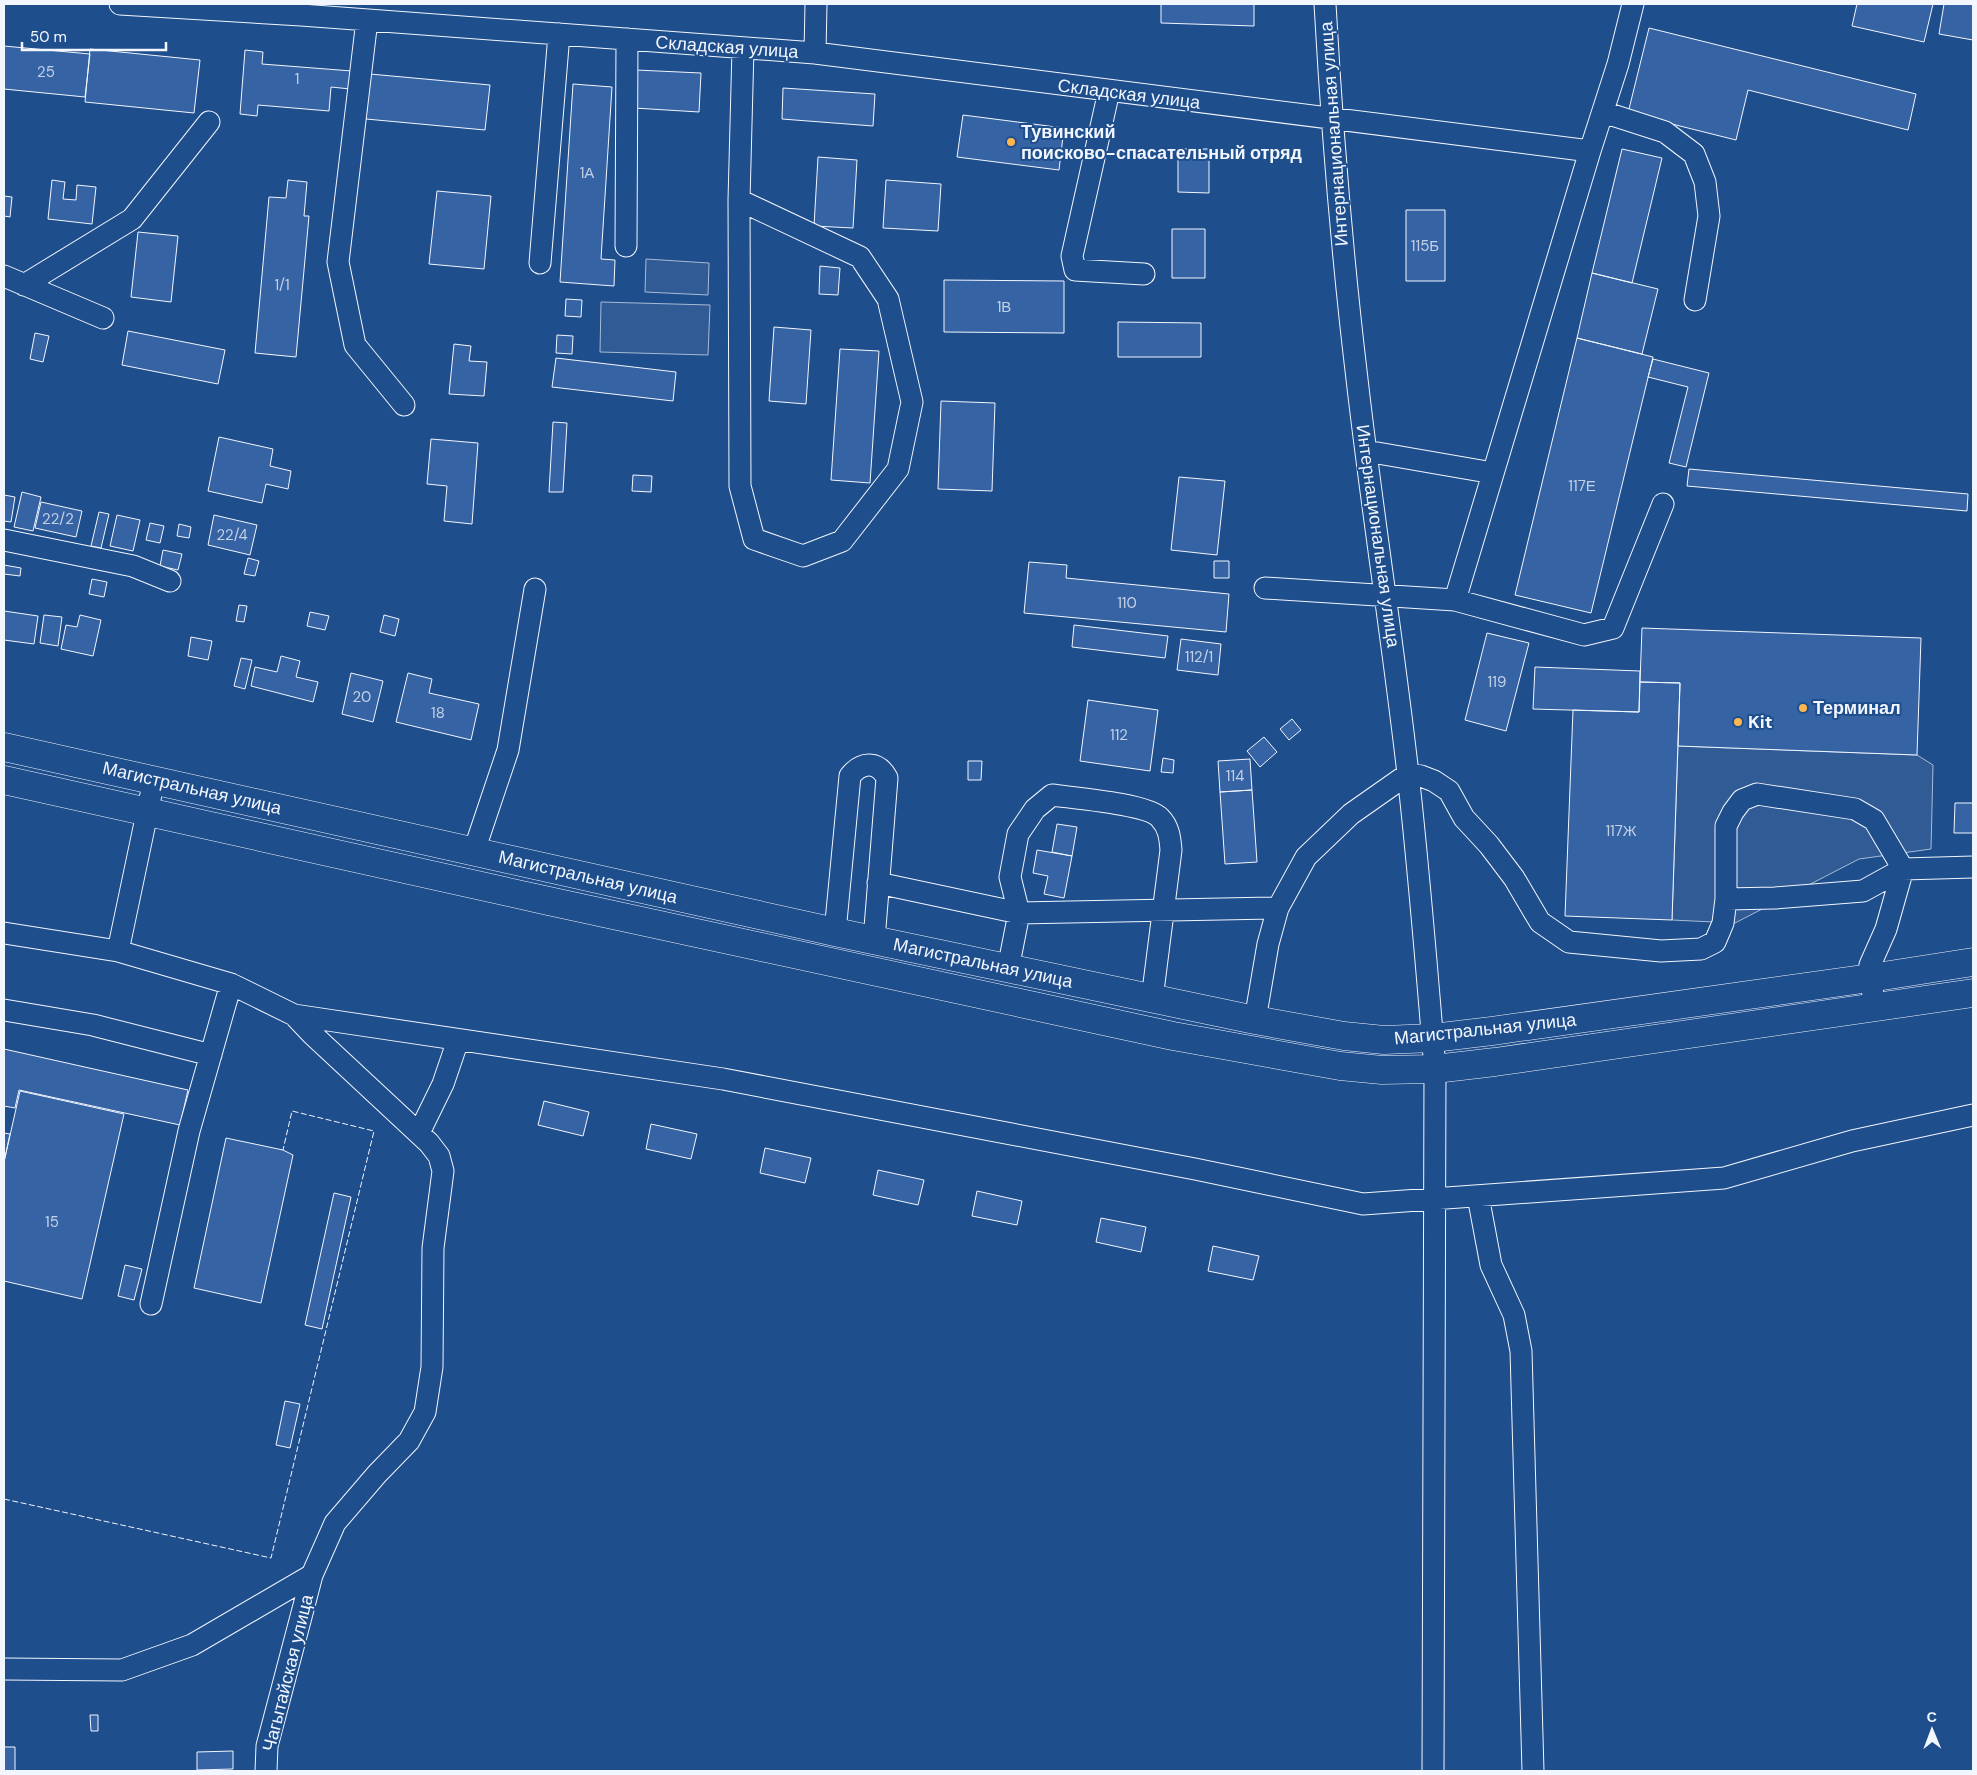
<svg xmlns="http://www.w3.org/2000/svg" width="1977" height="1775" viewBox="0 0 1977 1775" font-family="'DM Sans',sans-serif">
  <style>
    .built { fill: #305b95; stroke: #a8bbd7 }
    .building { fill: #3563a3; stroke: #f2f6ff }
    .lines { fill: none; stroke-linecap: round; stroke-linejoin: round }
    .minor-casing { stroke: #f2f6ff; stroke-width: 23 }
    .major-casing { stroke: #f2f6ff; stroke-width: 29 }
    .minor { stroke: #1f4e8c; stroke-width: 21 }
    .major { stroke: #1f4e8c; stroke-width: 28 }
    .fence { stroke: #f2f6ff; stroke-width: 1; stroke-dasharray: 6 2.5; stroke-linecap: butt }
    .poi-dot { fill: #ffb74d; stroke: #1f4e8c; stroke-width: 2 }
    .labels { text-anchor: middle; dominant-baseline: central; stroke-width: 4; stroke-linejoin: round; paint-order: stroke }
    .number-label { font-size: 15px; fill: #c3d1e8 }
    .street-label { font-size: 18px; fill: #f2f6ff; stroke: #1f4e8c }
    .poi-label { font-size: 18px; font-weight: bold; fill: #f2f6ff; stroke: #1f4e8c; text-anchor: start }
  </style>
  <rect width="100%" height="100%" fill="#1f4e8c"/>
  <path class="built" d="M646,259l63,4 -1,32 -63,-3z
    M601,302l109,3 -2,50 -108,-3z
    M1678,746l239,9 16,10 -2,84 -72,10 -124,64 -63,-3z"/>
  <path class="building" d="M1161,4h93v22l-93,-3z
    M1857,4h76l-9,38 -72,-16z
    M1944,4h29v36l-34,-6z
    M1649,28l267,66 -8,36 -160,-40 -12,50 -108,-27z
    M4,46l86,8 -5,43 -81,-8z
    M90,49l110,11 -6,53 -109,-11z
    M245,50l18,2 -1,12 90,7 -2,18 -19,-2 -2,24 -71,-6 -1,11 -17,-2z
    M636,70l65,3 -2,39 -65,-4z
    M370,74l120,11 -5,45 -119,-11z
    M573,84l39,3 -11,172 14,1 -1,26 -54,-4z
    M783,88l92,6 -2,32 -91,-7z
    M963,115l101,13 -5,42 -102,-13z
    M1178,149h31v44l-31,-1z
    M1622,149l40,9 -30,125 -40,-10z
    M818,157l39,3 -4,68 -39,-2z
    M52,180l13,2 -2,17 13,1 1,-15 19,2 -4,37 -44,-5z
    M288,180l19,2 -3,34h5l-13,141 -41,-4 14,-156 17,1z
    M886,180l55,4 -3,47 -55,-3z
    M437,191l54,5 -7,73 -55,-5z
    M4,196l8,1 -2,20 -6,-1z
    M1406,210h39v71h-39z
    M1172,229h33v49h-33z
    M138,232l40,4 -7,66 -40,-5z
    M820,266l20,2 -2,27 -19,-1z
    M1592,273l66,16 -16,65 -65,-16z
    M944,280l120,1v52l-120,-1z
    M566,299l16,1 -1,17 -16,-1z
    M1118,322l83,1v34h-83z
    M774,327l37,3 -5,74 -37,-3z
    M128,331l97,19 -7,34 -96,-19z
    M35,333l14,3 -6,26 -13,-3z
    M557,335l16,1 -1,18 -16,-1z
    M1577,338l76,19 -62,256 -76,-18z
    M454,344l17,2 -2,15 18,1 -3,34 -35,-2z
    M840,349l39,2 -9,132 -39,-3z
    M556,358l120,14 -3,29 -121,-14z
    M1653,359l56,14 -23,94 -17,-4 19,-76 -40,-10z
    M941,401l54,2 -3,88 -54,-2z
    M553,422l14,1 -4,69h-14z
    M219,437l54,12 -3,17 21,5 -3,18 -22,-5 -4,19 -54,-12z
    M431,439l47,4 -6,81 -28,-3 3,-35 -20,-2z
    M1689,469l279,25 -1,17 -280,-25z
    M633,475l19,1 -1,16 -19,-1z
    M1179,477l46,4 -8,74 -46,-5z
    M22,492l19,5 -8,34 -19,-4z
    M4,495l11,2 -4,25 -7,-1z
    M41,502l41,9 -6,26 -41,-9z
    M99,512l10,2 -8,34 -10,-2z
    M117,515l23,5 -7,31 -23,-5z
    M214,515l43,10 -7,30 -42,-10z
    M150,523l14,3 -4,17 -14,-3z
    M179,524l12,3 -2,11 -12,-2z
    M163,550l19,4 -4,16 -18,-4z
    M248,558l11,3 -4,15 -11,-2z
    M1214,561h15v17h-15z
    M1029,562l38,3 -1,13 163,16 -3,38 -202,-19z
    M4,565l17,3 -1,8 -16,-2z
    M92,579l15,3 -3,15 -15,-3z
    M239,605l8,1 -3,16 -8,-1z
    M4,611l34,5 -4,28 -30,-4z
    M310,612l19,4 -4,14 -18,-4z
    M44,615l18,2 -4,29 -18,-3z
    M80,615l21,5 -8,36 -32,-7 5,-24 11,2z
    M384,615l15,4 -4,17 -15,-4z
    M1074,625l94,11 -3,22 -93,-11z
    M1642,628l279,10 -4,117 -239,-9 2,-63 -40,-1z
    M1487,633l42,10 -23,88 -41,-11z
    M191,637l21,4 -4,19 -20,-4z
    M1181,639l40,5 -3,31 -41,-5z
    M281,656l19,5 -4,16 22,5 -5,20 -62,-16 4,-19 22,5z
    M241,658l11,2 -7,29 -11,-3z
    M1535,667l105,4 -1,41 -106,-3z
    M351,673l32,8 -10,41 -31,-8z
    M408,673l24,6 -3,14 50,11 -8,36 -75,-18z
    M1640,682l40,1 -8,237 -107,-4 8,-206 66,2z
    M1088,700l70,10 -8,61 -70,-10z
    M1292,719l9,11 -12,10 -9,-11z
    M1264,737l13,15 -17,15 -13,-16z
    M1163,758l11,2 -1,13 -12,-1z
    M1250,759l2,31 -32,2 -2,-31z
    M968,761h14l-1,19h-13z
    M1252,790l5,72 -32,2 -5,-72z
    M1955,803h18v30h-19z
    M1057,824l20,3 -5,29 -20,-4z
    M1037,850l35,6 -8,42 -20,-4 4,-18 -15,-3z
    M4,1049l184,41 -8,35 -161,-35 -4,18 -11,-2z
    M20,1091l104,23 -42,185 -78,-18v-119z
    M544,1101l45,11 -6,24 -45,-11z
    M651,1124l46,10 -6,25 -45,-10z
    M4,1133l6,1 -6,28z
    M226,1138l57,12 10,5 -32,148 -67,-15z
    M765,1148l46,10 -6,25 -45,-10z
    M878,1170l46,10 -6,25 -45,-10z
    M977,1191l45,10 -5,24 -45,-9z
    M334,1193l17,4 -29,132 -17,-4z
    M1101,1218l45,9 -5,25 -45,-10z
    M1213,1246l46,10 -6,24 -45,-9z
    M125,1265l17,4 -8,31 -16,-4z
    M285,1401l15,3 -10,44 -14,-3z
    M90,1715h8v16h-7z
    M4,1747h11v24h-11z
    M233,1751v18l-36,1v-18z"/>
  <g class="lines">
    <defs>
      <path id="minor" d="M120,4l181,11 514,38 775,98 28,-87 15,-60
        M1325,4c7,125 17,250 32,375 15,132 36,263 51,395 11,98 19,196 27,295l-2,702
        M367,20l-29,242 17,83 49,60
        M815,53l1,-49
        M1109,91l-37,165 3,14 69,4
        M1603,112l62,20 29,22 11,28 4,34 -14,84
        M739,200l121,57 28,42 24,103 -14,67 -56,72 -39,15 -49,-17 -14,-53 -1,-286 4,-152
        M626,246l1,-207
        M540,263l19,-229
        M4,276l99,42
        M24,285l108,-66 77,-97
        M1366,451l127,22
        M4,540l129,26 37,15
        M1265,588l190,12 129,35 29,-7 50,-124
        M1455,600l135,-449
        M474,851l34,-101 27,-161
        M878,883l141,30 259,-5
        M1726,899l49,-1 88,-7 40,-22 70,-2
        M835,932l15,-156c12,-15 28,-15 37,2l-13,162
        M4,933l114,18 113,33 63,31 429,64 472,90 168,35 361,-26 128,-37 121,-26
        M118,951l36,-171
        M1008,969l11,-56 -9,-36 8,-43 17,-25 17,-14c21,3 96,9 108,23 9,9 10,20 11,32l-19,149
        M4,1010l89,15 118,30
        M1255,1020l13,-76 10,-36 28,-51 45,-43 57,-40 13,2 13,5 15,10 15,27 25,27 25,33 26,44 29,20 92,9 40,-2 14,-7 8,-19 3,-24v-73l7,-14 9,-12 15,-6 98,15 19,11 29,49 -17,60 -16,36 4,42
        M419,1133l24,-49 15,-44
        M1478,1196l13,69 23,50 7,36 12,420
        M151,1304l38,-173 42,-147
        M4,1669l118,1 70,-25 120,-70
        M266,1771l1,-25 45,-171 23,-52 42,-49 32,-33 16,-29 7,-45 1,-119 10,-77 -4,-15 -10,-13 -117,-109 -18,-19"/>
      <path id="major" d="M4,747l831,185 420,88 89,16 40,4 49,-2 59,-7 378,-53 103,-16
        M4,780l540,120 629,136 167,30 42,4 53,-1 60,-7 478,-69"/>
    </defs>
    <use href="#minor" class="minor-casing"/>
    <use href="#major" class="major-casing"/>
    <use href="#minor" class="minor"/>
    <use href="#major" class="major"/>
    <path class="fence" d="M4,1499l267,59 103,-427 -82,-20 -9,39"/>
  </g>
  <g class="poi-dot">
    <circle cx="1011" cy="142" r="5"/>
    <circle cx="1803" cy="708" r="5"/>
    <circle cx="1738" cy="722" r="5"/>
  </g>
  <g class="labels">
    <g class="number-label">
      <text x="46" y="72">25</text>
      <text x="297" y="79">1</text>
      <text x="587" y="173">1А</text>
      <text x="1425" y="246">115Б</text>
      <text x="282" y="285">1/1</text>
      <text x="1004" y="307">1В</text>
      <text x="1582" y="486">117Е</text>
      <text x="58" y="519">22/2</text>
      <text x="232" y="535">22/4</text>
      <text x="1127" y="603">110</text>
      <text x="1199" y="657">112/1</text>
      <text x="1497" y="682">119</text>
      <text x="362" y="697">20</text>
      <text x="438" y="713">18</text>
      <text x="1119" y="735">112</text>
      <text x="1235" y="776">114</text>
      <text x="1621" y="831">117Ж</text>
      <text x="52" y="1222">15</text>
    </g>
    <g class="street-label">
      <text transform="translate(727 47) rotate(4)">Складская улица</text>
      <text transform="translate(1129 94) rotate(7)">Складская улица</text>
      <text transform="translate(1334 134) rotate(-94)">Интернациональная улица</text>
      <text transform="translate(1378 536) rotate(82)">Интернациональная улица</text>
      <text transform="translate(192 788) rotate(13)">Магистральная улица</text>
      <text transform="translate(588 877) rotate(13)">Магистральная улица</text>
      <text transform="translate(983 963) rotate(12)">Магистральная улица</text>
      <text transform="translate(1485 1029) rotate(-6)">Магистральная улица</text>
      <text transform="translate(288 1673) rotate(-76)">Чагытайская улица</text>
    </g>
    <g class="poi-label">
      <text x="1021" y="132">Тувинский<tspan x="1021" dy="21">поисково-спасательный отряд</tspan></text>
      <text x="1813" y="708">Терминал</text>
      <text x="1748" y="722">Kit</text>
    </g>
  </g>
  <rect width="1977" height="1775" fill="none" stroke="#f2f6ff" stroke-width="10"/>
  <g transform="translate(1932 1730) rotate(359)" stroke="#1f4e8c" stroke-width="4" paint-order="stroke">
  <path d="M0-4L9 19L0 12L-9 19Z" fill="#f2f6ff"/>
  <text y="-8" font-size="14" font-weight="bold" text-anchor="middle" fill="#f2f6ff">С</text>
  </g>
  <path d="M22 42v8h144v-8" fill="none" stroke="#f2f6ff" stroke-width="2.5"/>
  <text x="30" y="42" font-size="15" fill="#f2f6ff" stroke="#1f4e8c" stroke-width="4" paint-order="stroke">50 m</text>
</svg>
